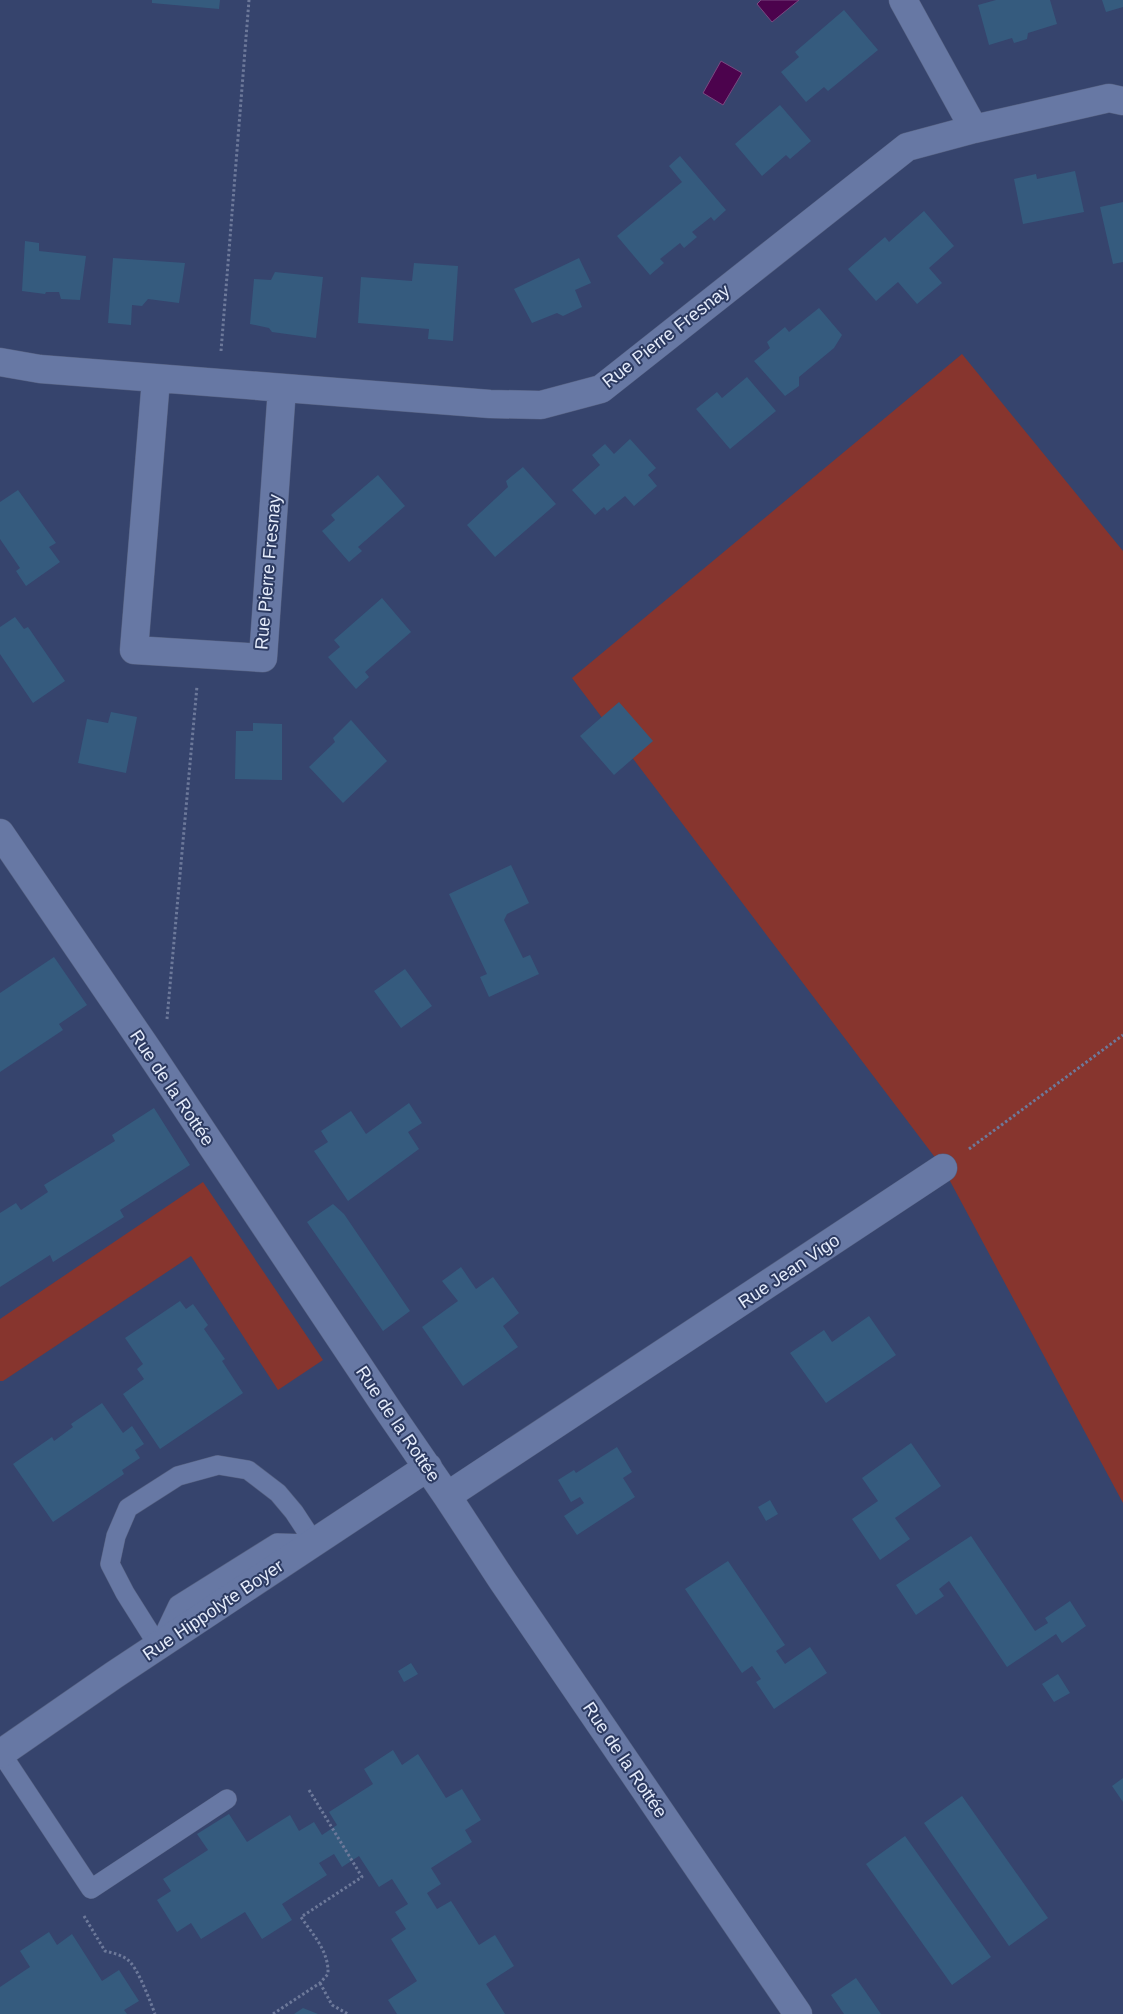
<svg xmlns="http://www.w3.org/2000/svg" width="1123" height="2014" viewBox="0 0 1123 2014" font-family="Arial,sans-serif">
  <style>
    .green { fill: #87352e }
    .water { fill: #4c034d; stroke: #7a4981 }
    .building { fill: #355b7e }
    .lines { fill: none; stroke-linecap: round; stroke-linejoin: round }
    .lane-casing { stroke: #556080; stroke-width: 20 }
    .street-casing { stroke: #556080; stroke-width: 29 }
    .path { stroke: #6d799a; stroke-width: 3; stroke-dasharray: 2.5 2.5; stroke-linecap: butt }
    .lane { stroke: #6778a4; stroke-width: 19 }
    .street { stroke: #6778a4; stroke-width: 28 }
    .labels { text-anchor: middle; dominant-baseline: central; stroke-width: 4; stroke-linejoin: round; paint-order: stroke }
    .street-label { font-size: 18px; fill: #e5ecfb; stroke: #2c3a61 }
  </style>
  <rect width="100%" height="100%" fill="#36446d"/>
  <path class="green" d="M962,354l161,197v952l-180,-335 -371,-490z
    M203,1182l120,178 -45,30 -87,-134 -188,125h-3v-62z"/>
  <path class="water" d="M761,0h38l-27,22 -15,-18z
    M721,61l21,12 -19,32 -20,-12z"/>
  <path class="building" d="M152,0h68l-1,9 -67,-6z
    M996,0h54l7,24 -29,9 -1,6 -13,4 -2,-5 -23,7 -11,-40z
    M1102,0h21v7l-17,5z
    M844,10l34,40 -50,41 -4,-4 -18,15 -25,-30 18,-15 -4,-5z
    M780,105l31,36 -21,18 -4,-4 -24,21 -27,-32z
    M680,156l46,54 -12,11 -3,-4 -19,15 5,5 -13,11 -4,-5 -20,16 4,4 -14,12 -33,-39 65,-54 -13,-16z
    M1075,171l9,41 -61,12 -9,-45 22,-5 1,5z
    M1123,202v60l-10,2 -13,-57z
    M924,211l30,35 -25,22 13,15 -25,21 -19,-22 -22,19 -28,-32 37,-32 4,5z
    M25,241l14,2v8l47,5 -6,44 -19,-1 -2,-7h-13l-1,2 -23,-3z
    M113,258l72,5 -6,40 -31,-4 -6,7 -10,-1 -1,20 -23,-2z
    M579,258l12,25 -16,7 7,17 -19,9 -6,-3 -25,10 -18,-34z
    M414,263l44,3 -5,75 -25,-2 1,-10 -71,-6 3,-46 51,4z
    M275,272l48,5 -7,61 -44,-6 -3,-4 -19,-4 4,-45 17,1z
    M819,308l23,27 -8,13 -35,29v9l-14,10 -31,-35 16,-13 -3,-6 18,-15 4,5z
    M747,377l29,34 -46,38 -34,-40 21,-17 5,6z
    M630,439l26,29 -8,7 9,11 -23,20 -9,-10 -18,15 -3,-4 -9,8 -23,-25 28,-25 -8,-10 13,-11 9,10z
    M523,467l33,37 -61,53 -28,-32 41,-38 -2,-6z
    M378,475l27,31 -47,41 4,4 -13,11 -27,-31 13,-11 -4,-5z
    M18,490l38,53 -7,4 11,15 -34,24 -10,-15 4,-3 -20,-29v-37z
    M382,598l29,34 -46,40 4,5 -13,12 -28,-32 12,-10 -6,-7z
    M15,617l9,12 4,-2 37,54 -32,22 -33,-49v-27z
    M619,702l34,39 -39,34 -34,-39z
    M111,712l26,5 -11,56 -48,-10 9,-44 21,4z
    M351,720l36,41 -44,42 -34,-36 26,-25 -2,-4z
    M253,723l29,1v56l-47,-1 1,-48h17z
    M511,865l18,38 -22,11 -3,6 19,38 7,-3 9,19 -50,23 -9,-20 7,-3 -38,-80z
    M54,957l33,48 -28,19 4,6 -63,42v-79z
    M405,969l27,37 -31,22 -27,-37z
    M409,1103l13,20 -14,9 11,17 -71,52 -34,-50 14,-9 -7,-11 30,-20 15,23z
    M154,1108l36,57 -70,45 4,7 -71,45 -3,-7 -50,32v-74l16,-10 5,7 27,-18 -4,-7 71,-44 -3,-6z
    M333,1204l11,10 66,97 -27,20 -76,-109z
    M461,1267l15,22 17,-12 26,36 -16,13 15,21 -55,39 -41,-59 36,-26 -16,-20z
    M180,1301l6,8 7,-5 15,21 -4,4 21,30 -3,2 21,32 -83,56 -37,-55 21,-15 -7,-10 6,-5 -18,-26z
    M869,1316l27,39 -70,48 -36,-50 34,-23 8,12z
    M102,1403l21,30 9,-7 12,18 -9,6 5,8 -18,12 2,4 -71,48 -40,-58 39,-27 2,4 19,-14 -2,-3z
    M911,1443l30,43 -46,32 15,21 -30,21 -28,-41 26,-18 -16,-23z
    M617,1447l15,25 -9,6 12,19 -58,38 -13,-19 20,-13 -4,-6 -9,5 -13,-22 16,-10 2,3z
    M770,1500l8,14 -12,7 -8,-14z
    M971,1536l64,95 13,-8 -3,-5 25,-17 16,25 -24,17 -6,-9 -49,33 -58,-86 -10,8 5,7 -28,19 -20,-30z
    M728,1561l57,84 -9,6 9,13 25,-17 17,26 -53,36 -18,-27 5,-3 -9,-13 -10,7 -57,-84z
    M411,1663l7,11 -14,8 -6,-11z
    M1058,1674l12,19 -16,9 -12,-18z
    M393,1750l9,15 16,-11 28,44 16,-9 19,31 -16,10 7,12 -41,26 10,16 -14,9 10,16 14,-8 28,44 16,-10 19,31 -28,18 19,30h-108l-9,-14 29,-19 -26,-42 15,-10 -11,-17 13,-8 -16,-25 -13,8 -20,-31 -17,11 -8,-13 -15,9 8,12 -45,29 10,16 -30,19 -17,-27 -44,27 -10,-16 -14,9 -20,-32 14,-9 -8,-12 45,-29 -11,-16 32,-20 18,28 43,-27 9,16 15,-9 8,13 15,-10 -8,-13 44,-28 -9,-15z
    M1123,1778v24l-11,-16z
    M962,1796l86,122 -39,28 -85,-123z
    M905,1836l86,121 -39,28 -86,-121z
    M49,1932l8,13 15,-11 30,47 17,-11 20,31 -15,9 3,4h-127v-27l30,-20 -10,-16z
    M856,1978l25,36h-37l-13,-19z
    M303,2008l15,6h-24z"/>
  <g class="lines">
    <defs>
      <path id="lane" d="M159,1645l19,-40 99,-62 37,1
        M159,1647l-34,-54 -15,-29 6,-28 12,-28 50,-32 40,-11 30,5 30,23 16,19 21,32
        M1,1753l90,136 136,-90"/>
      <path id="street" d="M974,129l135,-31 14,3
        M0,362l40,7 450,35 51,1 60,-16 306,-242 67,-18 -71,-129
        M156,379l-22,271 129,8 19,-270
        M0,833l148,217 242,363 57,83 55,84 296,434
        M447,1496l496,-328
        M0,1754l114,-79 314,-208"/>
    </defs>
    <use href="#lane" class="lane-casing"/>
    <use href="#street" class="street-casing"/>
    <path class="path" d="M221,351l28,-351
      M167,1019l30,-333
      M969,1149l154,-114
      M84,1916l21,35c8,2 17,4 23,9 10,8 22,41 27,54
      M320,1983l12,22 16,9
      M273,2014l47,-31 8,-9c1,-23 -15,-39 -27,-57l61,-40 -53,-87"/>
    <use href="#lane" class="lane"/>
    <use href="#street" class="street"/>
  </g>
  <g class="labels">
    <g class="street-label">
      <text transform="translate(666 336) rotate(-38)">Rue Pierre Fresnay</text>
      <text transform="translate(268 572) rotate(-85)">Rue Pierre Fresnay</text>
      <text transform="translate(172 1088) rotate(56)">Rue de la Rottée</text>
      <text transform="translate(789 1271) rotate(-34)">Rue Jean Vigo</text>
      <text transform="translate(398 1424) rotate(56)">Rue de la Rottée</text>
      <text transform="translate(213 1610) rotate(-34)">Rue Hippolyte Boyer</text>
      <text transform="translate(625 1760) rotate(56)">Rue de la Rottée</text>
    </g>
  </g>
</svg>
